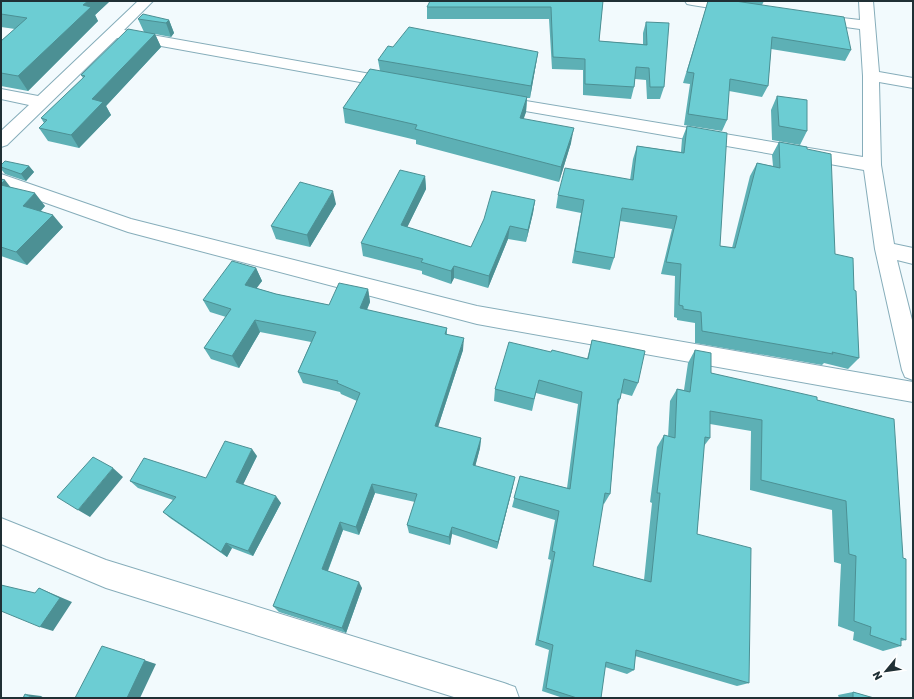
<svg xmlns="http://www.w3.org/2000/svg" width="914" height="699" viewBox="0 0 914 699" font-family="Rubik,sans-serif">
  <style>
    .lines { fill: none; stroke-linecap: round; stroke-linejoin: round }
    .minor-casing { stroke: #86adba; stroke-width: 2 }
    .minor { fill: #fff; fill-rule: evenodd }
    .wall { fill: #5db0b5 }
    .shaded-wall { fill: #4c9094 }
    .building { fill: #6ccdd3; stroke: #4c9094 }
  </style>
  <rect width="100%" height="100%" fill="#f2fafd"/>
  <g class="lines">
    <defs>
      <path id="minor" d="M138,1h15l-29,29 269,48 6,2 2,3 -2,3 -6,2 -276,-50 -110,107 -6,2v-16l28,-26 -28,-6v-10l37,7z
        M685,1h34l22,4 2,3 -2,3 -5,1 -44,-7 -5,-1z
        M859,1h14l6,71 34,6v10l-34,-6 2,83 13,79 19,4v16l-16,-4 16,64v56l-8,-3 -3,-7 -27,-121 -11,-79 -368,-64 -6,-1 -2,-4 2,-4 6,-1 367,61v-81l-3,-47 -44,-6 -5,-1 -2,-3 2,-3 5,-1 44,5z
        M1,174l130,45 346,87 436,76v20l-436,-78 -349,-92 -127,-45z
        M1,518l105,42 398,123 11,4 4,11h-62l-351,-110 -105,-44z"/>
    </defs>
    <use href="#minor" class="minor-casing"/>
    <use href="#minor" class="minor"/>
  </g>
  <path class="wall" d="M1,1h109l-15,14 3,6 -70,70 -27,-5v-45l14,-12 -14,-2z
    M603,1l-4,40 44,3v-11l3,-11 18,65 -4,12h-13l-1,-19 -11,-1 -1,8 -3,12 -48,-4v-25l-31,-1 -3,-50h-122v-12z
    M708,1h56l-2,4 89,45 -6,11 -74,-12 -3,37 -6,11 -33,-6 -2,29 -5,11 -38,-6 6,-41 -7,-1z
    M138,19l31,1 5,13 -3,4 -16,-3 6,13 -55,59 5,9 -32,33 -31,-7 -9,-13 5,-5 -3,-5 42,-40 -2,-3 63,-43z
    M393,47l145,5 -2,12 -6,34h-3l-1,14 -3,7 48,24 -12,39 -143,-38v-4l-71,-17 -2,-15 37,-37 -2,-11z
    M777,96l30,35 -7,14 -28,-5 -1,-30z
    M687,126l33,120 12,2 18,-72 7,-13 16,3 -1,-11 7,-13 28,7 28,105 19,36 5,68 -11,11 -24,-6 -2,2 -127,-22v-20l-18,-3v-2l-3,-1 1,-41 -14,-2 11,-45 -52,-8 -6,37 -4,12 -38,-7 9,-50 -25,-5 2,-13 72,-15 3,-21 4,-13 44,6 1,-13z
    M1,165l28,1 5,6 -8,9 -21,-7 -4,-5z
    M425,176l1,13 -19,38 64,20 64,-47 -2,13 -7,29 -18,-3 -20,49 -34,-10 -3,6 -29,-10v-3l-59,-15 -2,-13z
    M1,179l9,8 35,19 -4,5 22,16 -36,38 -26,-9z
    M336,204l-26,43 -34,-8 -5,-13z
    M256,268l6,13 -6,7 20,6 53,11 39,-16 2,13 -3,8 80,18v6l16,16 -25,77 43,11 -1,10 -5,18 38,20 -16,63 -45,-15 -2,11 -41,-12 -2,-8 8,-23 -40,-9 -16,42 -16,-5 -15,41 34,17 -16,45 -67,-21 -6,-6 84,-205 -16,-7 -1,-2 -37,-9 -5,-11 13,-30 -51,-10 -21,36 -28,-9 -7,-11 22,-31 -16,-5 -7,-12z
    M592,340l46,43 -6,13 -11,-3 -1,6 -2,6 -8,89 -6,10 -1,-1 -10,63 51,14 8,-77 -2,-1 7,-55 7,-12 4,2 2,-36 7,-12 7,1 4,-27 7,-13 16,23 106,27 89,240 -5,1v5l-18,5 -30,-11 1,-8 -16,-6 3,-62 -7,-2 -2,-52 -82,-20 1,-59 -41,-7v14l-6,8 -7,88 52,149 -12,3 -102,-30 -1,14 -7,4 -22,-7 -4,31h-38l-21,-7 7,-41 -14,-5 16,-85 -3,-1 7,-39 -43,-13 8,-31 47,12 11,-84 -42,-11 -4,18 -38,-10 1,-12 56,-37 36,7z
    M257,456l-14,28 38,19 -28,53 -21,-8 -5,9 -57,-39 -7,-6 10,-12 -35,-12 -8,-7 76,-3z
    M853,692l21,6h-35l-1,-3z"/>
  <path class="shaded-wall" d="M88,1h22l-15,14 3,6 -70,70 -10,-15 65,-71z
    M169,20l5,13 -3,4 -5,-14z
    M155,34l6,13 -55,59 5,9 -32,33 -8,-13 21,-36z
    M538,52l-2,12 -6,34 1,-12z
    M527,97l-1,15 -7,21 1,-15z
    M574,128l-3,15 -12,39 2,-15z
    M29,166l5,6 -8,9 -5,-7z
    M425,176l1,13 -24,49 -1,-13z
    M5,180l10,13 -14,-7v-2z
    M333,191l3,13 -26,43 -3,-12z
    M35,193l10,13 -12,13 -10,-13z
    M535,200l-2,13 -7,29 2,-12z
    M53,215l10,12 -36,38 -11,-13z
    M510,226l-2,13 -20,49 1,-12z
    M454,266v12l-3,6v-13z
    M256,268l6,13 -12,16 -5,-12z
    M368,289l2,13 -8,18 -2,-12z
    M255,320l5,12 -21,36 -7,-12z
    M464,338l-1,12 -28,86v-10z
    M481,438l-1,10 -7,27v-10z
    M252,449l5,7 -16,33 -5,-7z
    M113,468l10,9 -33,40 -12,-7z
    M515,477l-2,9 -16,63 1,-7z
    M372,484l3,9 -16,42 -3,-8z
    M276,496l5,7 -28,53 -5,-5z
    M340,522l3,8 -17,45 -4,-6z
    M452,527v7l-2,11 -1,-8z
    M226,543l6,5 -5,9 -6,-5z
    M359,582l3,6 -16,45 -4,-5z
    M39,588l33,14 -19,29 -13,-4z
    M114,650l42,14 -16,34h-13z
    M25,694l16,2 3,2h-11z"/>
  <path class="building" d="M1,1h87l-5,4 8,2 -73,69 -17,-3v-32l26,-23 -26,-4z
    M430,1h173l-4,40 48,4 -1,-23 23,1 -5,64h-14l-1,-19 -13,-1 -2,20 -49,-3v-25l-32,-2 -2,-50h-124z
    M708,1h27l109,16 7,33 -79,-13 -4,49 -38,-7 -3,41 -39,-6 6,-41 -7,-1z
    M143,14l26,6 -3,3 -28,-4z
    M409,27l129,25 -7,34 -153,-26 10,-14 5,1z
    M128,29l27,5 -63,65 11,3 -32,33 -32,-7 8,-8 -6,-2 44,-42 -4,-1z
    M370,69l157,28 -7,21 54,10 -13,39 -146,-38 2,-4 -74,-17z
    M777,96l30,4v31l-28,-5z
    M687,126l40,7 -7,113 15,2 22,-85 23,5 -1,-26 28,5v2l24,5 4,100 18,4 1,32 2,1 3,67 -27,-6 1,2 -131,-23 -1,-19 -18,-3v-3l-4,-1 2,-41 -15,-2 11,-46 -55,-8 -8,50 -39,-7 9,-51 -26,-5 7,-27 68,12 4,-34 47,7z
    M5,161l24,5 -8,8 -20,-7v-2z
    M400,170l25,6 -24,49 70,22 13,-28 8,-28 43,9 -7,30 -18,-4 -21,50 -35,-10 -3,5 -30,-9 2,-3 -62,-16z
    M1,179l4,1 -4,4z
    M300,182l33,9 -26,44 -36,-9z
    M1,185l34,8 -12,13 30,9 -37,37 -15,-5z
    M232,261l24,7 -11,17 31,9 53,11 10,-22 29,6 -8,19 87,20 -2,6 19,4 -29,88 46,12 -8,27 42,12 -17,65 -46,-15 -3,10 -42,-12 10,-31 -45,-10 -16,43 -16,-5 -18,47 37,13 -17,46 -69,-22 87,-213 -23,-10 1,-2 -40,-9 18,-40 -61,-12 -23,36 -28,-8 27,-39 -28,-9z
    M592,340l53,11 -7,32 -14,-4 -4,20h-2l-8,95 -5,-1 -12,73 58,16 9,-89h-3l7,-58 11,3 2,-49 13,3 5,-42 16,3v20l106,24v3l77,19 8,123 1,16 3,1v81l-5,-2v8l-31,-11 1,-8 -17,-6 2,-65 -7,-2 -3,-53 -85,-21 1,-60 -52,-9v27l-5,-1 -8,97 54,14 -2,135 -113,-33 -2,20 -28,-8 -5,36h-24l-31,-10 7,-43 -15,-5 17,-88 -3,-1 7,-40 -45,-13 6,-22 50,13 12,-97 -43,-12 -5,19 -39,-10 14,-47 42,10 1,-2 36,9z
    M225,441l27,8 -16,33 40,14 -28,55 -22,-8 -5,9 -58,-40 13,-15 -46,-16 14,-23 62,20z
    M93,457l20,11 -35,42 -21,-13z
    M1,585l34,8 4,-5 21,10 -20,29 -39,-16z
    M102,646l43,14 -18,38h-52z
    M853,692l21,6h-21z
    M25,694l8,4h-10z"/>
  <rect width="914" height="699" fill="none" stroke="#203035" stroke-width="4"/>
  <g transform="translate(886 671) rotate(241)" stroke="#ffffff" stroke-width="3" paint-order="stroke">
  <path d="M0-3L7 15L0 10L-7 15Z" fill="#203035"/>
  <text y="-6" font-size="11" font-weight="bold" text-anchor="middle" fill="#203035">N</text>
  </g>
</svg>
